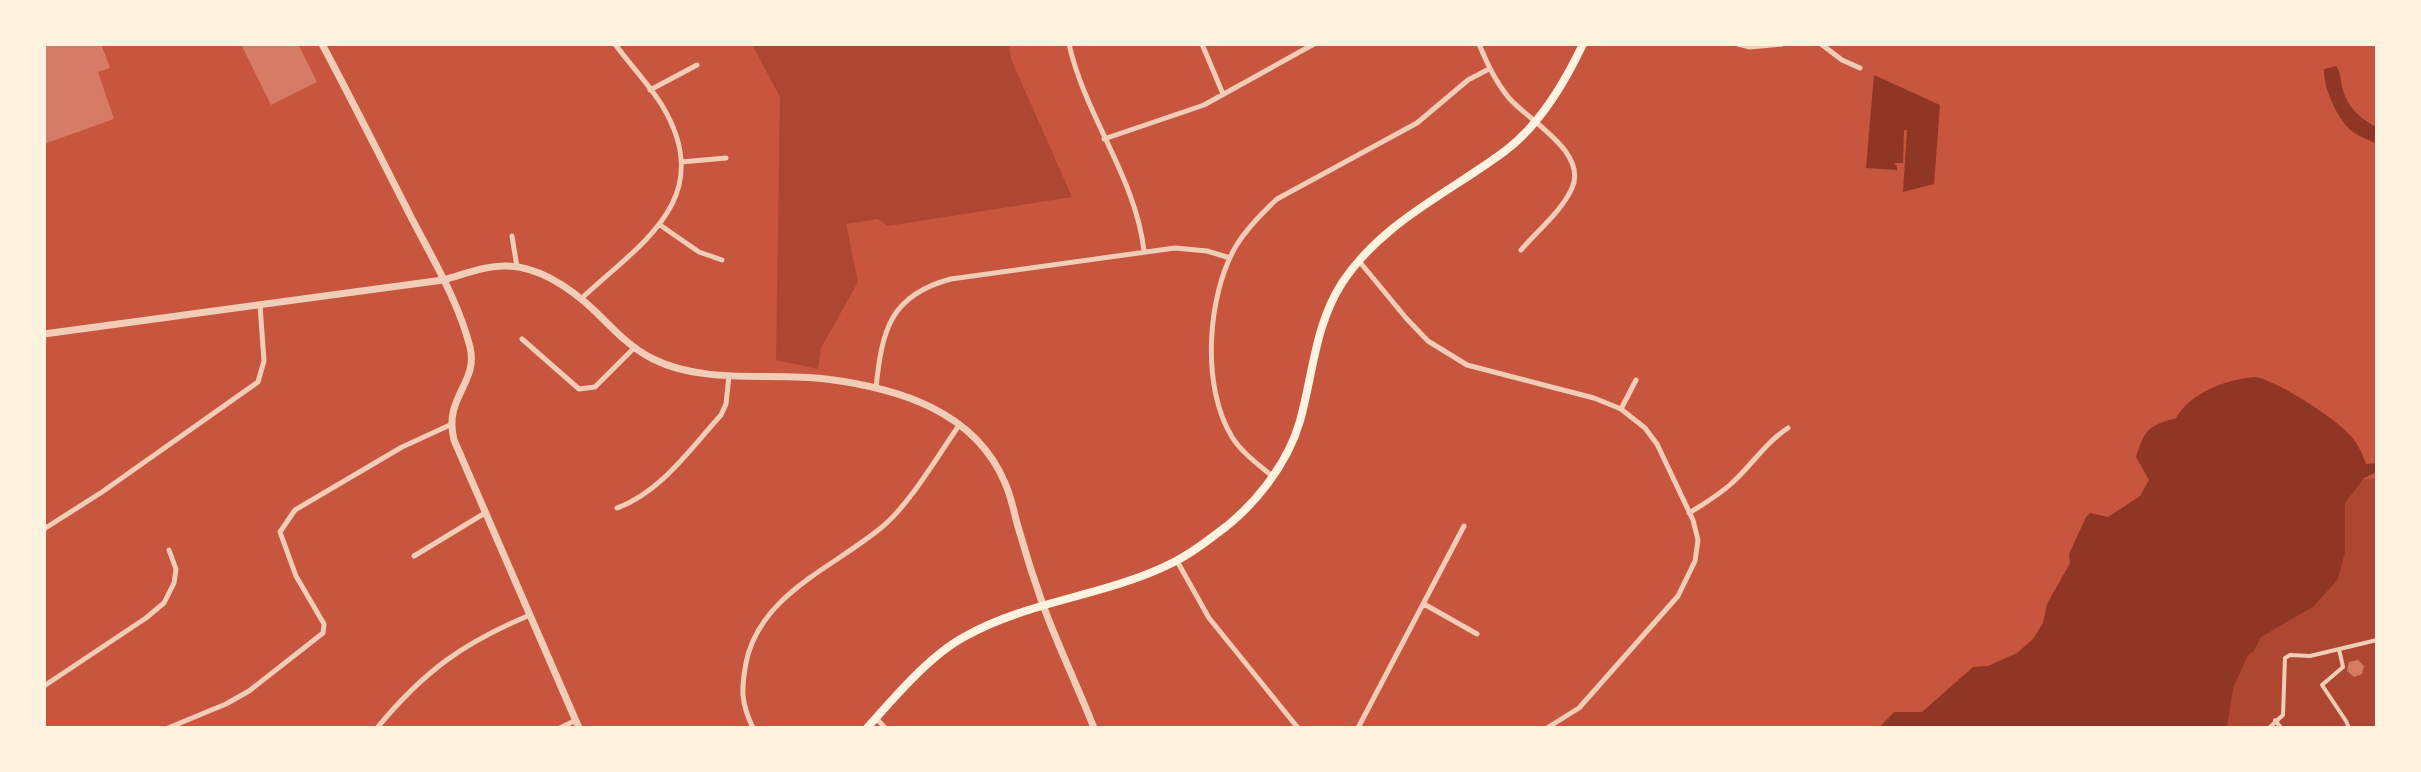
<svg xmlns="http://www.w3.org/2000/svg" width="2421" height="772" viewBox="0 0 2421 772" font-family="'DejaVu Sans',sans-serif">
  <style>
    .green { fill: #ae4732 }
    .water { fill: #8f3625 }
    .building { fill: #d67c66 }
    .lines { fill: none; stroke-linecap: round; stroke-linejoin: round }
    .pedestrian { stroke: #f1ccb7; stroke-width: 4 }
    .minor { stroke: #f1ccb7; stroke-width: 5 }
    .tertiary { stroke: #f1ccb7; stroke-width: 7 }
    .secondary { stroke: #fff3e0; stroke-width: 8 }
  </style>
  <rect width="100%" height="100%" fill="#c8553d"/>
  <path class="green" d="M752,44h257l2,15 61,138 -184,29 -10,-7 -32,5 12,58 -37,66 -3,21 -42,-9 4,-263z
    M2377,478v250h-165l10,-71 132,-177z"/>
  <path class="water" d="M2336,66c5,7 4,12 6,20 4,20 18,33 35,41v17c-7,-4 -17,-7 -24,-12 -15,-11 -30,-44 -29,-63z
    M1874,75l66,30 -6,79 -31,8 4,-62h-3l-1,33h-9l3,3v4l-31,-2z
    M2256,377c25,6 76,39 94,58 8,9 12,18 16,29l11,-1v9l-13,6 -19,25v49l-7,27 -24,27 -53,31 -7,14 -6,4 -15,33 -6,40h-348l15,-16h28l51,-45 15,-1 29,-13 16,-14 10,-16 4,-19 23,-41 -1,-9 17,-37 4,-4 18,4 32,-21 9,-16 -13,-23c9,-28 12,-31 40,-39 15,-26 51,-39 80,-41z"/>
  <path class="building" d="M44,44h57l9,24 -12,4 16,47 -70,25z
    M241,44h57l19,38 -46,23z
    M2358,660l6,6 -2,8 -8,3 -7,-6 2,-9z"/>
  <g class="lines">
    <path class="pedestrian" d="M2339,649l4,18 -21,18 24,36 3,7
      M2275,720l6,8
      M2269,728l14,-13 2,-57 5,-3 20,1 67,-16"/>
    <path class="minor" d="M1069,44c16,72 67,134 75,207
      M1202,44l21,50
      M1479,44c8,19 16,37 30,54 20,23 79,54 63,90 -10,23 -35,43 -51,62
      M1738,44l12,3 32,-3
      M1821,44l21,16 18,8
      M650,90l47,-25
      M1104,139l100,-34 110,-61
      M681,162l45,-4
      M660,225l39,27 23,8
      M512,236l5,31
      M1359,261l47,57 22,23 39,24 127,33 27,11 24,19 12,16 36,76 5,20 -3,21 -17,35 -99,112 -32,20
      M582,298c59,-55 135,-99 81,-191 -13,-22 -33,-42 -48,-63
      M522,339l57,50 16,-2 40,-40
      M876,388c6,-58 14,-93 75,-109l224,-31 32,3 23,7
      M1621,409l15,-29
      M1272,476c-14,-12 -30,-23 -40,-39 -31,-50 -25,-141 4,-191 11,-18 26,-33 41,-47l140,-76 51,-43 21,-11
      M617,508c43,-15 74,-60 104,-93l5,-11 3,-28
      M1689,513c15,-9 30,-18 43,-30 20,-18 33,-40 56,-55
      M44,529l58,-37 156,-110 6,-21 -4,-56
      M414,556l71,-43
      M1177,561l32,57 89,110
      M1424,604l53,30
      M44,686l102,-68 18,-15 10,-20 2,-14 -7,-19
      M876,718l9,10
      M168,728l58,-24 23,-13 74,-58 1,-9 -28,-48 -16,-44 15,-22 107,-63 48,-22
      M377,728c47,-57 86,-85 153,-113
      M560,728l16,-8
      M753,728c-12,-25 -12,-38 -7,-65 14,-69 87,-95 136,-136 28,-23 56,-72 78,-103
      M1358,728l106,-202"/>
    <path class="tertiary" d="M322,44c31,58 60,116 90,175 21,40 47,84 58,128 9,36 -27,50 -16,93l125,288
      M44,334l399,-54c20,-5 43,-15 64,-14 34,1 67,25 90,47 17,17 34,35 56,46 52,26 117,13 173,20 72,9 149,32 179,104 7,15 9,31 14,47 7,25 15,50 24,75 15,41 35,82 51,123"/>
    <path class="secondary" d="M867,728c27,-30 62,-72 97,-91 65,-37 144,-41 210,-75 14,-7 28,-17 41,-27 37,-26 72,-69 85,-114 13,-47 15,-96 42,-138 40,-61 107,-90 163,-132 35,-26 60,-69 78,-107"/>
  </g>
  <rect width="2421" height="772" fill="none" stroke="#fff3e0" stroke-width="92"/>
</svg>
